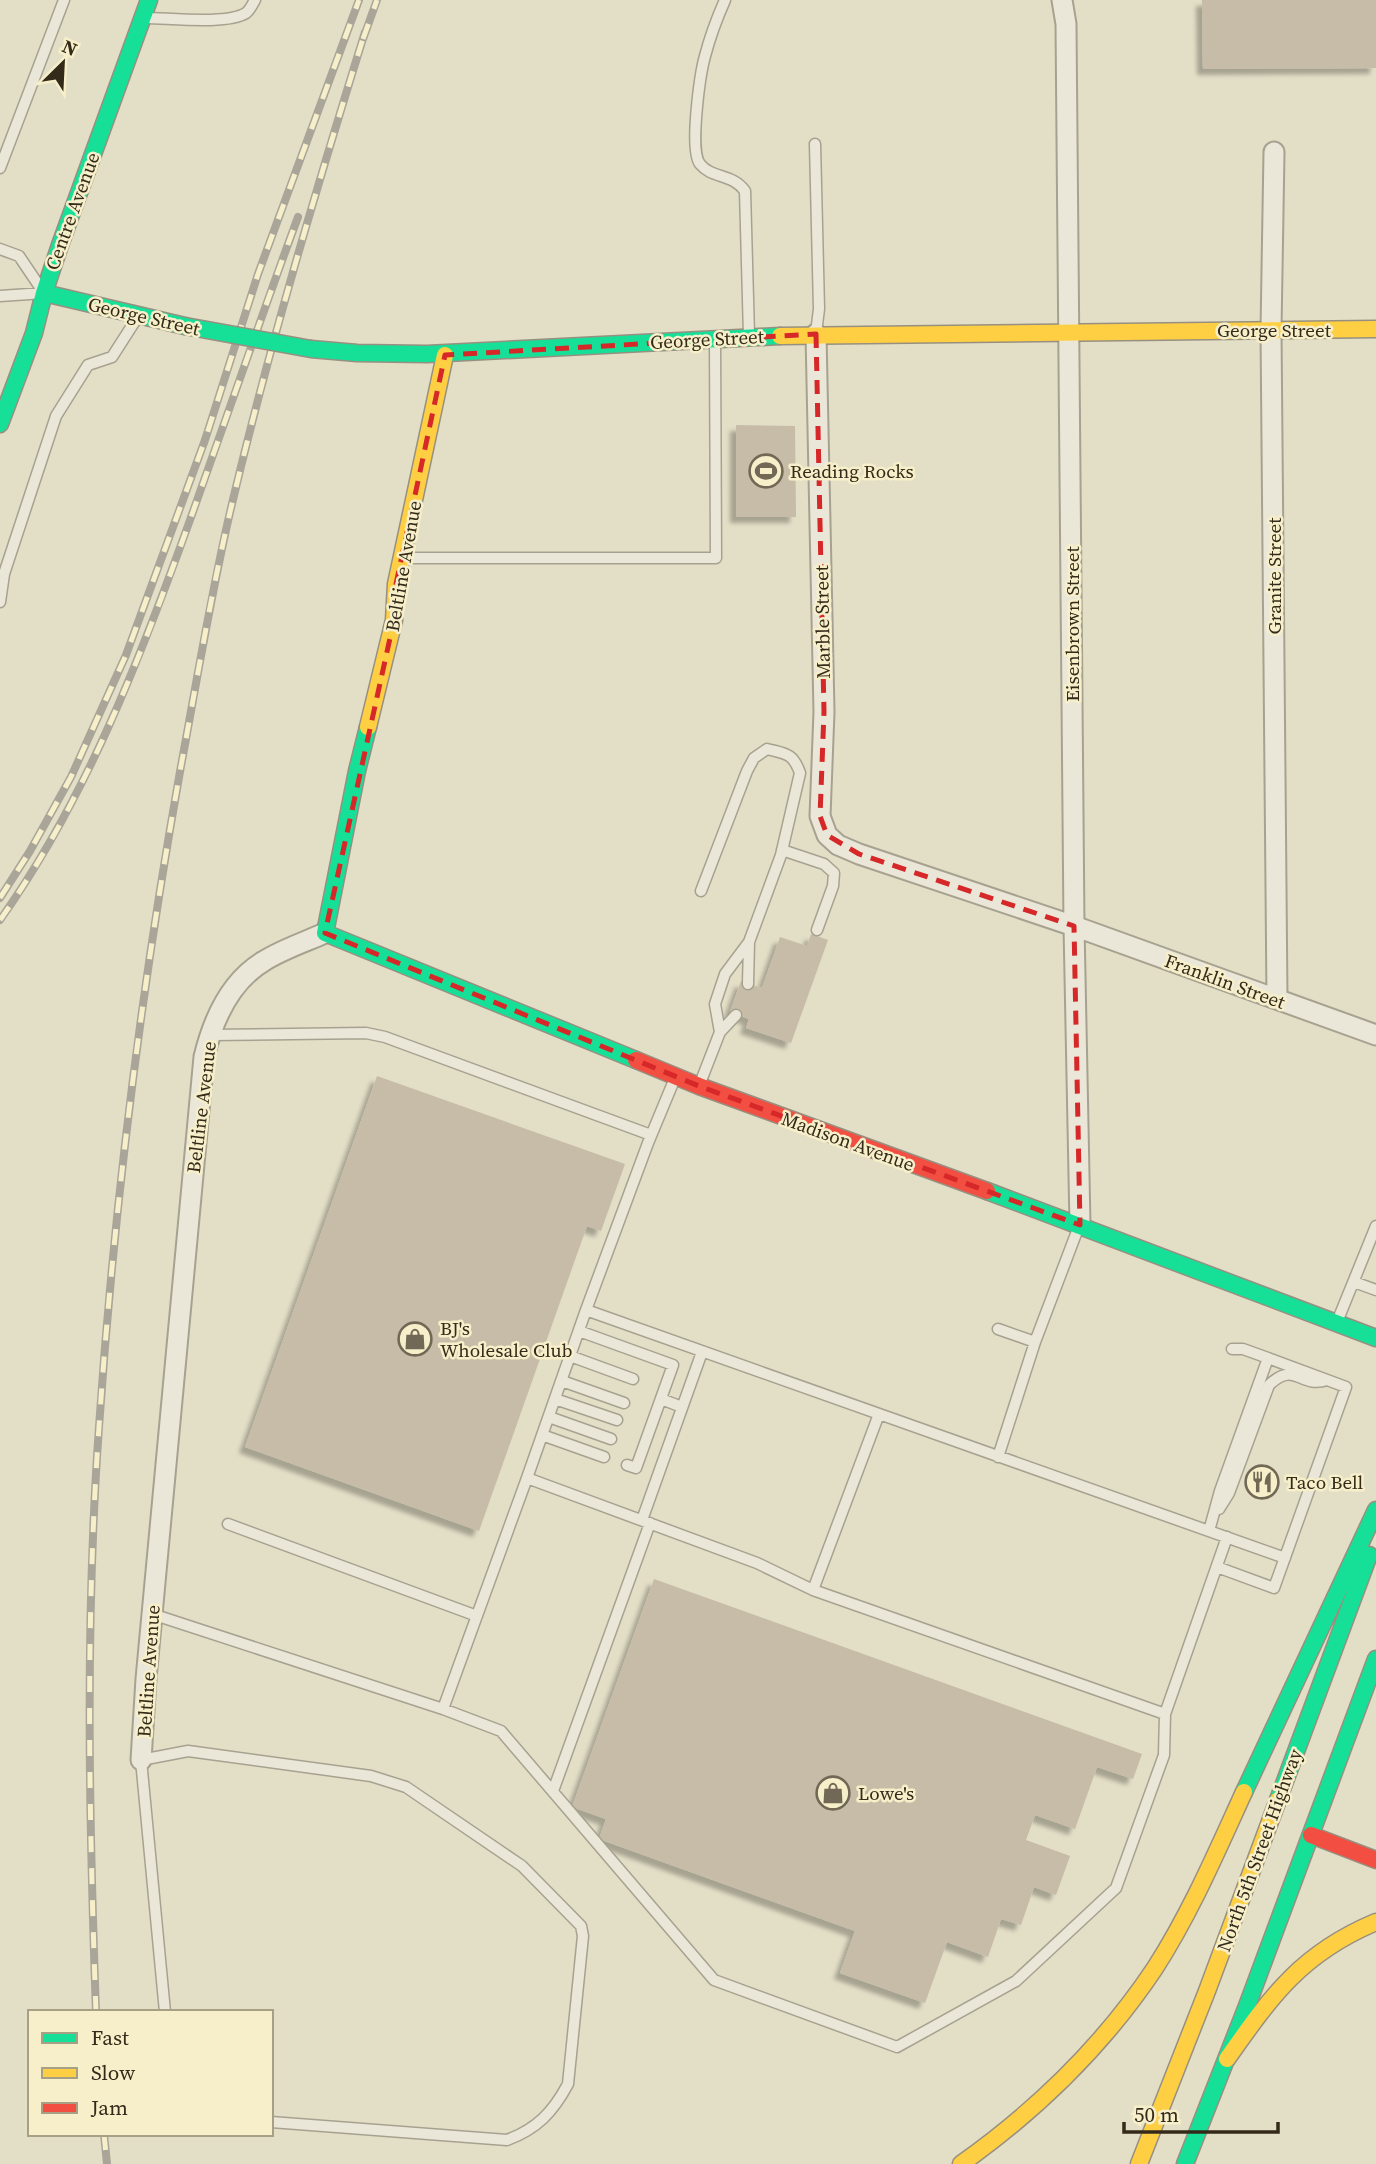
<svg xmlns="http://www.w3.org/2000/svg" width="1376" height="2164" viewBox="0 0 1376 2164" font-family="'Source Serif 4',serif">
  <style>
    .building { fill: #c6bca7; filter: url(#shadow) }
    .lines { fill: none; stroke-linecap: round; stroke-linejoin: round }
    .lane-casing { stroke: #a7a290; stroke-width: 13 }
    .street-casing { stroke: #a7a290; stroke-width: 23 }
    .fast-casing { stroke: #979080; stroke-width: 19 }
    .slow-casing { stroke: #979080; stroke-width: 19 }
    .jam-casing { stroke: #979080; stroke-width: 19 }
    .lane { stroke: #eae7d9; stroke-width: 10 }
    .street { stroke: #eae7d9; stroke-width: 19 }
    .fast { stroke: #16e098; stroke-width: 16 }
    .slow { stroke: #ffcf43; stroke-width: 16 }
    .jam { stroke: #f24e42; stroke-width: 16 }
    .rail-casing { stroke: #a9a599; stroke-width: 8 }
    .rail { stroke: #f6efca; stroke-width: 5; stroke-dasharray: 16; stroke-linecap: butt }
    .fast-bridge-casing { stroke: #979080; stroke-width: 19; stroke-linecap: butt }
    .fast-bridge { stroke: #16e098; stroke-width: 16 }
    .marked { fill: none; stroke: #d62828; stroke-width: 5; stroke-dasharray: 14 9; stroke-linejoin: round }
    .labels { text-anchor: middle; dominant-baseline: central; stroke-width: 5; stroke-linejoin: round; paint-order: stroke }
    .street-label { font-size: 19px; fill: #342a1a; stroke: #f6efca }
    .poi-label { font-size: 19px; fill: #342a1a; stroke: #f6efca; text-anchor: start }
  </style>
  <defs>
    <filter id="shadow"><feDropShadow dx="-6" dy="6" stdDeviation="2" flood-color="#0004"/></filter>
  </defs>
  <rect width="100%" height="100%" fill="#e3dec6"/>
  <path class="building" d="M1202,0h174v68l-173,1z
    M736,425l59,1 1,91h-60z
    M811,934l17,6 -37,103 -45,-15 3,-9 -19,-7 11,-31 21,7 18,-51 27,9z
    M377,1076l248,88 -24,67 -14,-5 -108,305 -234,-84z
    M654,1579l488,175 -9,25 -36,-12 -22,62 -40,-14 -9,25 44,16 -14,39 -22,-8 -13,38 -20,-6 -13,38 -41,-15 -22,61 -85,-30 15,-42 -256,-92 7,-20 -34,-12z"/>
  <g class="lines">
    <defs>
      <path id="lane" d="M725,0c-8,18 -15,37 -20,56 -5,18 -16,95 -5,108 12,15 32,9 45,27l4,144
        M146,18c23,0 81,7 100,-5 4,-3 6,-8 9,-13
        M815,144l4,165 -3,24
        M0,168l64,-168
        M0,249l19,7 25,37 -44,3
        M402,558h314l-1,-217
        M0,602l4,-28 52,-158 32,-51 24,-8 25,-39
        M782,850l42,14 10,9 -1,13 -16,44
        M701,891l46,-120 7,-13 13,-9c19,5 26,4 33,24l-19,82 -32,87 -24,32 -10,30 5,28
        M748,984l1,-42
        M210,1035l156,-2 19,4 266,98
        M675,1078l-27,65 -62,167 699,248
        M699,1086l21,-54 16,-17
        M1354,1282l22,8
        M586,1310l-59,168 230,85 56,27 352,124 62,-177
        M1337,1322l39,-96
        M998,1329l37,13
        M579,1331l94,34 -37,103 -9,-3
        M1232,1349h11l25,9
        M570,1356l63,23
        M562,1381l62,22
        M555,1399l62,21
        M661,1399l21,8
        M549,1417l62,22
        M542,1435l62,22
        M998,1457l37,-115 44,-116
        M1219,1509l10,-16 40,-108c26,-25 31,4 58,-5
        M642,1520l60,-168
        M228,1524l249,92
        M1209,1531l11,-40 48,-133 78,29 -72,201 -57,-21
        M813,1590l66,-176
        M152,1614l291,95 84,-231
        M443,1709l58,22 213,249 183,67 119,-66 100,-93 48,-133 1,-41
        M553,1791l97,-268
        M165,2012l-24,-252 47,-9 183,25 35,11 116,79 59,60 2,10 -15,148c-15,28 -31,45 -61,56l-236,-18"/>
      <path id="street" d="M1062,0l4,24 8,902 6,299
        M1274,152l-3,178 6,669
        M816,334l8,378 -4,104 7,19 11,10 21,9 215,72 302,109
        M141,1760l5,-81 58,-622c9,-37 26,-76 60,-96 19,-12 41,-19 61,-28"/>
      <path id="fast" d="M44,293l141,33
        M311,349l46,4 70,1 353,-18
        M0,424l34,-91 10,-40 16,-48 89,-245
        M368,727l-11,44 -32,162 311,127
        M987,1191l389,147
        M1244,1792l132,-282
        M1278,1800l91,-245
        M1185,2164l62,-158 129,-347"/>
      <path id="slow" d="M780,336l596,-7
        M368,727l26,-107 2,-36 49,-229
        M1227,2059c45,-64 75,-106 149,-137
        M961,2164c76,-54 142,-118 194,-196 36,-56 62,-117 89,-176
        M1139,2164l68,-173 71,-191"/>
      <path id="jam" d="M636,1060l63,26 288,105
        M1311,1835l65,25"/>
    </defs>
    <use href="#lane" class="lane-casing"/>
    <use href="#street" class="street-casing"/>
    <use href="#fast" class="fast-casing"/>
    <use href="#slow" class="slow-casing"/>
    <use href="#jam" class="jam-casing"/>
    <use href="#lane" class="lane"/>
    <use href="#street" class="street"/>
    <use href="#fast" class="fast"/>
    <use href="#slow" class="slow"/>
    <use href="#jam" class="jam"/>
    <defs>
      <path id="rail" d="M363,39l14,-39
        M0,898l30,-47 41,-74 55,-122 79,-215 53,-166 101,-274
        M0,920c86,-121 140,-261 190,-400 36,-101 71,-203 108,-303
        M96,2012c-7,-195 -11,-391 3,-585 15,-222 43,-443 82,-661 16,-86 30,-173 50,-258 38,-161 85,-318 134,-476
        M104,2134l3,30"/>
    </defs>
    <use href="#rail" class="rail-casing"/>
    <use href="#rail" class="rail"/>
    <defs>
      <path id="fast-bridge" d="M185,326l126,23"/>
    </defs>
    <use href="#fast-bridge" class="fast-bridge-casing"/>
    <use href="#fast-bridge" class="fast-bridge"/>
  </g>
  <path class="marked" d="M816,334l8,378 -4,104 7,19 32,19 215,72 6,299 -381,-139 -374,-153 69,-313 2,-36 49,-229z"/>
  <defs>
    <symbol id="stadium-ring" viewBox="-11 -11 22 22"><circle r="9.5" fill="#f6efca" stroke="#716956" stroke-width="1.5"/><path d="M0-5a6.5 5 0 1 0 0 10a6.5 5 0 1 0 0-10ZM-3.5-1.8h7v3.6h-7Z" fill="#716956"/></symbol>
    <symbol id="shop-ring" viewBox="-11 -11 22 22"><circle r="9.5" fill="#f6efca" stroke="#716956" stroke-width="1.5"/><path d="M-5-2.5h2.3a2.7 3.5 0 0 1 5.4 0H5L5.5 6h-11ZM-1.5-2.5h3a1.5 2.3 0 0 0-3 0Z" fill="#716956"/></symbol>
    <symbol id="restaurant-ring" viewBox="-11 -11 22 22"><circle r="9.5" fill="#f6efca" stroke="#716956" stroke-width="1.5"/><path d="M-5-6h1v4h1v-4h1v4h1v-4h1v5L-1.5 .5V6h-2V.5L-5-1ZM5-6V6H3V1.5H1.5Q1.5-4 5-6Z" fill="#716956"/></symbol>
  </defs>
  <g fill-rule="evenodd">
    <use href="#stadium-ring" x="747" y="452" width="38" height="38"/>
    <use href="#shop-ring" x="396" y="1320" width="38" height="38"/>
    <use href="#restaurant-ring" x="1243" y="1463" width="38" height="38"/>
    <use href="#shop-ring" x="814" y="1774" width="38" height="38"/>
  </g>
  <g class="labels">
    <g class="street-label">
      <text transform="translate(72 211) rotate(-70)">Centre Avenue</text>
      <text transform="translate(144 316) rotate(13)">George Street</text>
      <text x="1274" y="330">George Street</text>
      <text transform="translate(707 339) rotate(-3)">George Street</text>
      <text transform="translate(403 566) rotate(-80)">Beltline Avenue</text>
      <text transform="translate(1274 576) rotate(-90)">Granite Street</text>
      <text transform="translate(822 622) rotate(-91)">Marble Street</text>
      <text transform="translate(1072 624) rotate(-90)">Eisenbrown Street</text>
      <text transform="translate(1225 981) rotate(20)">Franklin Street</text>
      <text transform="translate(201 1107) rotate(-83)">Beltline Avenue</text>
      <text transform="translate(848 1141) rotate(20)">Madison Avenue</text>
      <text transform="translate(148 1671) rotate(-86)">Beltline Avenue</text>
      <text transform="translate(1259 1850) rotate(-70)">North 5th Street Highway</text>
    </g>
    <g class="poi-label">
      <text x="790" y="471">Reading Rocks</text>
      <text x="440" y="1328">BJ's<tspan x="440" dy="22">Wholesale Club</tspan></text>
      <text x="1286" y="1482">Taco Bell</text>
      <text x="858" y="1793">Lowe's</text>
    </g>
  </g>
  <rect x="28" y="2010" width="245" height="126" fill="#f6efca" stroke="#a8a084" stroke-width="2"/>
  <rect x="42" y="2033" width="35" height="10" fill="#16e098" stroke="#a8a084" stroke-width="2"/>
  <text x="91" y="2045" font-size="21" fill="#342a1a">Fast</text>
  <rect x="42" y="2068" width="35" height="10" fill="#ffcf43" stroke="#a8a084" stroke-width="2"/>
  <text x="91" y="2080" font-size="21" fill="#342a1a">Slow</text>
  <rect x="42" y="2103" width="35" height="10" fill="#f24e42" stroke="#a8a084" stroke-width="2"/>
  <text x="91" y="2115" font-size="21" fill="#342a1a">Jam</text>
  <g transform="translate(63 63) rotate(24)" stroke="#f6efca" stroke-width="5" paint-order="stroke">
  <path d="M0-5L12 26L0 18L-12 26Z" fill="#342a1a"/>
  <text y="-10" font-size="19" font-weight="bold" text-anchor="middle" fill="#342a1a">N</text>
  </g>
  <path d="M1124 2122v10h154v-10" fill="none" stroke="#342a1a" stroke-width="3.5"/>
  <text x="1134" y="2122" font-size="21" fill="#342a1a" stroke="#f6efca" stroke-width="5" paint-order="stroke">50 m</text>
</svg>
